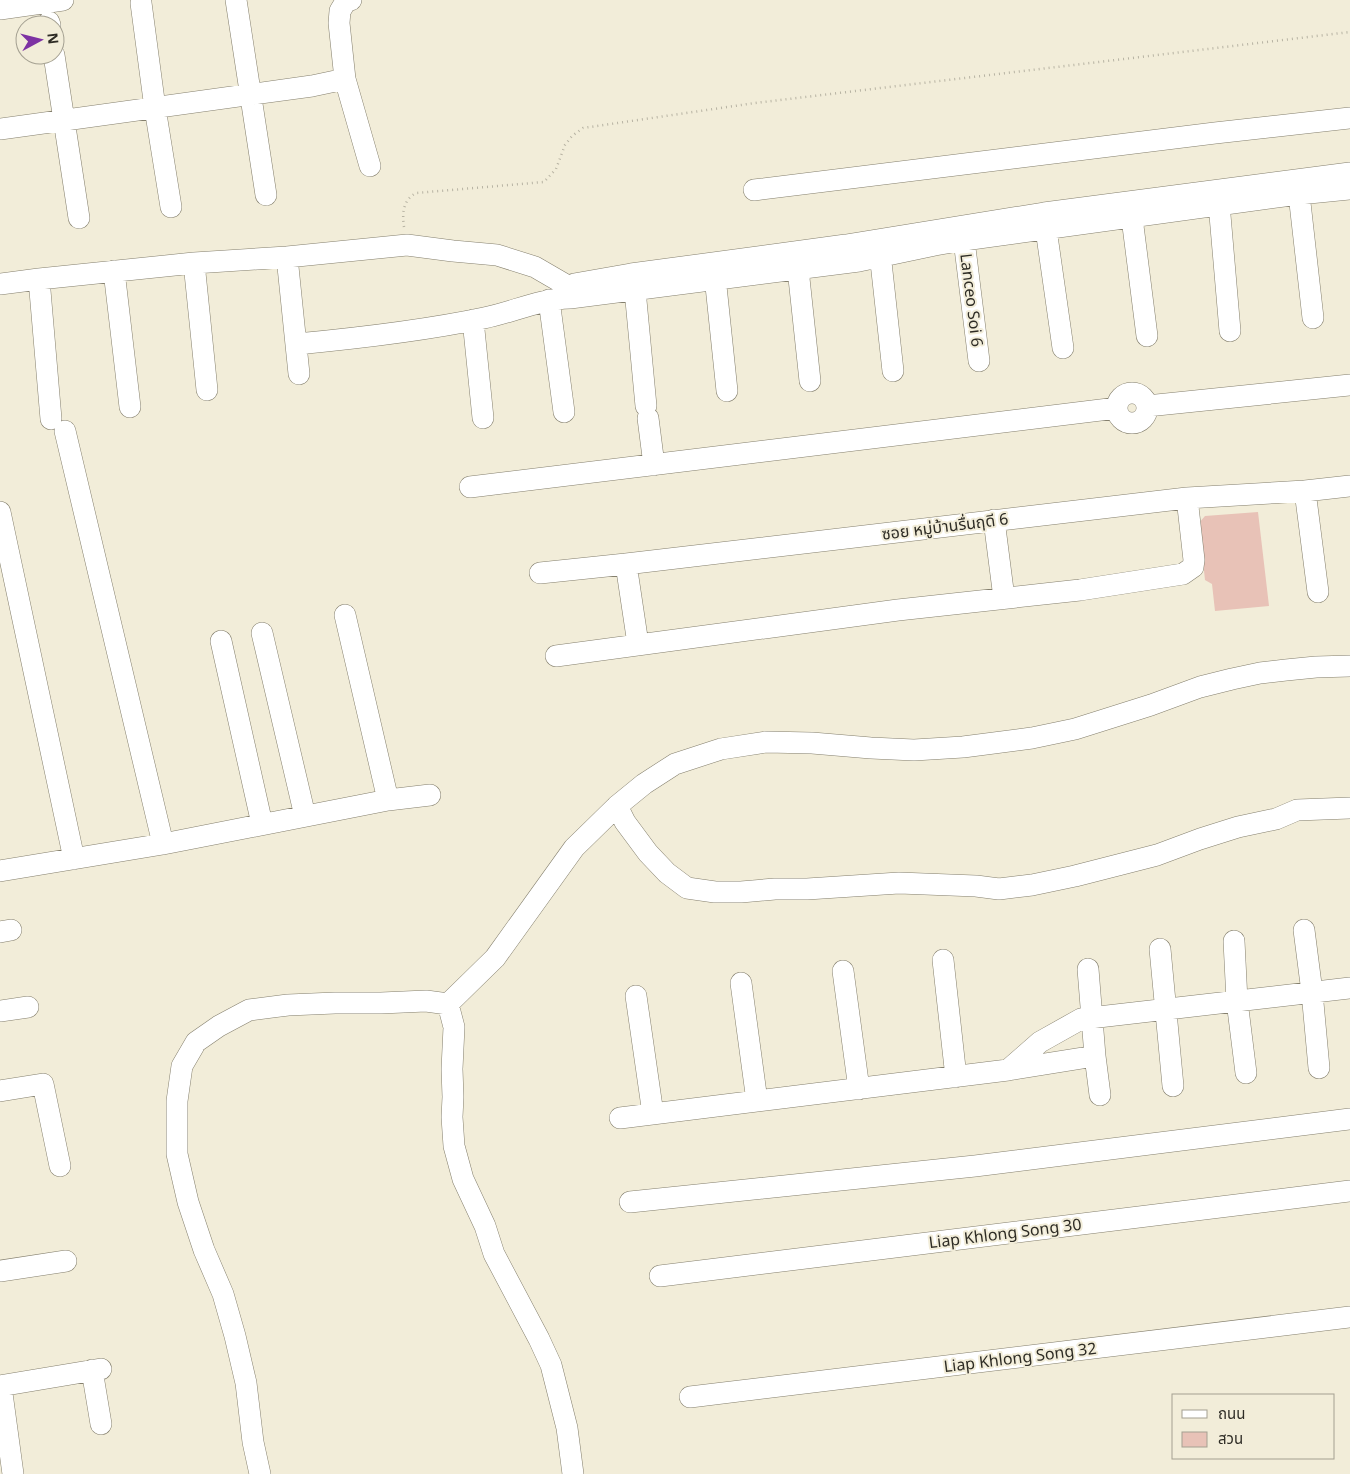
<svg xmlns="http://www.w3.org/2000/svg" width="1350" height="1474" viewBox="0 0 1350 1474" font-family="'Noto Sans','Noto Sans Thai',sans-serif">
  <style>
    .park { fill: #e8c2b7 }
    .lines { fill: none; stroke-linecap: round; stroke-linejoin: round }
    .minor-casing { stroke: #847f6d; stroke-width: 22 }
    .path { stroke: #b7b3a3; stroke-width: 2.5; stroke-dasharray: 1 4; stroke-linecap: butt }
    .minor { stroke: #fff; stroke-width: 21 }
    .labels { text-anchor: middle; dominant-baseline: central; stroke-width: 4; stroke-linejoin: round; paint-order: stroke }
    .street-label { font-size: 16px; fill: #2e2c25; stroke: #f2edd9 }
  </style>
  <rect width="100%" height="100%" fill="#f2edd9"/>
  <path class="park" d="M1258,512l11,94 -54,5 -3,-27 -7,-4 -6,-57 6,-7z"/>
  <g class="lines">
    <defs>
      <path id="minor" d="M236,0l30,195
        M141,3l14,105 16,99
        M0,9l63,-9
        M49,22l1,3
        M54,55l25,163
        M345,79l25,87
        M0,129l312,-43 33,-7 -6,-56 1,-12 6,-10 5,-1
        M754,190l461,-57 135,-15
        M1218,192l12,139
        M1299,194l14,124
        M1044,215l19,133
        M1132,218l15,118
        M964,240l15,121
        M879,244l14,127
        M287,257l12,117
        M194,263l13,127
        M714,267l13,124
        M798,269l12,112
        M114,271l16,136
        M39,279l12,140
        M0,284l39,-5 155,-16 93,-6 120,-12 46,6 44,4 38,12 31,18 4,13
        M574,284l57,-10 215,-29 198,-32 306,-40
        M635,290l11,116
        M549,300l15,112
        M473,320l10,98
        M297,344c63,-6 125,-13 187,-26 29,-6 56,-19 86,-20l289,-37 76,-16 29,-5 335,-46 51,-5
        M1117 408a15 15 0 1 1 30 0a15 15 0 1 1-30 0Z
        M1147,406l203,-21
        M648,418l6,47
        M65,431l98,413
        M470,487l647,-79
        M1305,491l13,101
        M0,512l74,347
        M994,520l10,78
        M626,564l12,80
        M540,573l86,-9 561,-66 118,-7 45,-5
        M345,615l43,185
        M262,633l43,183
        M221,641l41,183
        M556,656l342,-46 182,-20 103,-16 10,-7 1,-7 -7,-62
        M617,806l8,16 23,31 19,20 20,15 28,4h26l34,-3h32l92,-6 77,3 23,3 33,-4 43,-9 82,-21 43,-16 38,-12 38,-8 21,-9 53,-2
        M0,871l163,-27 225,-44 42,-5
        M1304,930l8,62 7,76
        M0,932l11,-2
        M1234,941l3,60 9,72
        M1160,949l13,137
        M943,960l13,117
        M843,971l16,118
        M741,983l16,118
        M636,996l17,118
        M448,1004l6,23 -2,42 1,28 -1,20 2,29 9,33 22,47 9,28 45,85 12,26 16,63 6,46
        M0,1011l28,-4
        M1095,1056l5,39
        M1008,1070l87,-14 -7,-87
        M0,1091l43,-7 17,82
        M620,1118l388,-48 32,-28 41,-23 269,-31
        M630,1202l345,-36 375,-47
        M0,1271l66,-10
        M660,1276l690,-85
        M92,1370l9,54
        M0,1386l101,-17
        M1,1386l12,88
        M690,1397l660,-80
        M260,1474l-7,-32 -7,-59 -11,-47 -12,-42 -19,-44 -16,-48 -11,-48v-53l5,-35 14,-24 23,-16 30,-16 39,-5 47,-2h46l45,-2 22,3 47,-46 79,-110 43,-42 27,-22 31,-20 46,-15 45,-7 46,1 59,5 43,2 49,-3 69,-9 43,-9 76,-24 49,-18 32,-8 28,-6 26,-3 30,-3 34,-1"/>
    </defs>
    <use href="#minor" class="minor-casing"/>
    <path class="path" d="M404,227c-2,-14 -1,-27 12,-34l128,-11 12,-13 9,-24 7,-9 11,-8 172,-25 595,-71"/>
    <use href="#minor" class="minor"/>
  </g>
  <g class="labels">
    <g class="street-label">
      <text transform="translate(972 300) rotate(83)">Lanceo Soi 6</text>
      <text transform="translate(945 526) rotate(-7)">ซอย หมู่บ้านรื่นฤดี 6</text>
      <text transform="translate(1005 1233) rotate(-7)">Liap Khlong Song 30</text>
      <text transform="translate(1020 1357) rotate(-7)">Liap Khlong Song 32</text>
    </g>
  </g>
  <rect x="1172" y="1394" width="162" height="65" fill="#f2edd9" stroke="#a4a091"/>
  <rect x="1182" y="1410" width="25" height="8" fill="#ffffff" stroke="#a4a091"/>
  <text x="1218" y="1419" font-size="15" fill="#2e2c25">ถนน</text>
  <rect x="1182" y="1432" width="25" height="15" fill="#e8c2b7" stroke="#a4a091"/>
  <text x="1218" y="1444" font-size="15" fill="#2e2c25">สวน</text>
  <g transform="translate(40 40) rotate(83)"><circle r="24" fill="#f2edd9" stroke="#a4a091"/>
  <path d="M0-4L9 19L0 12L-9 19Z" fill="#7d32a3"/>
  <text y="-8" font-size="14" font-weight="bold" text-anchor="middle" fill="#2e2c25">N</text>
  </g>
</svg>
